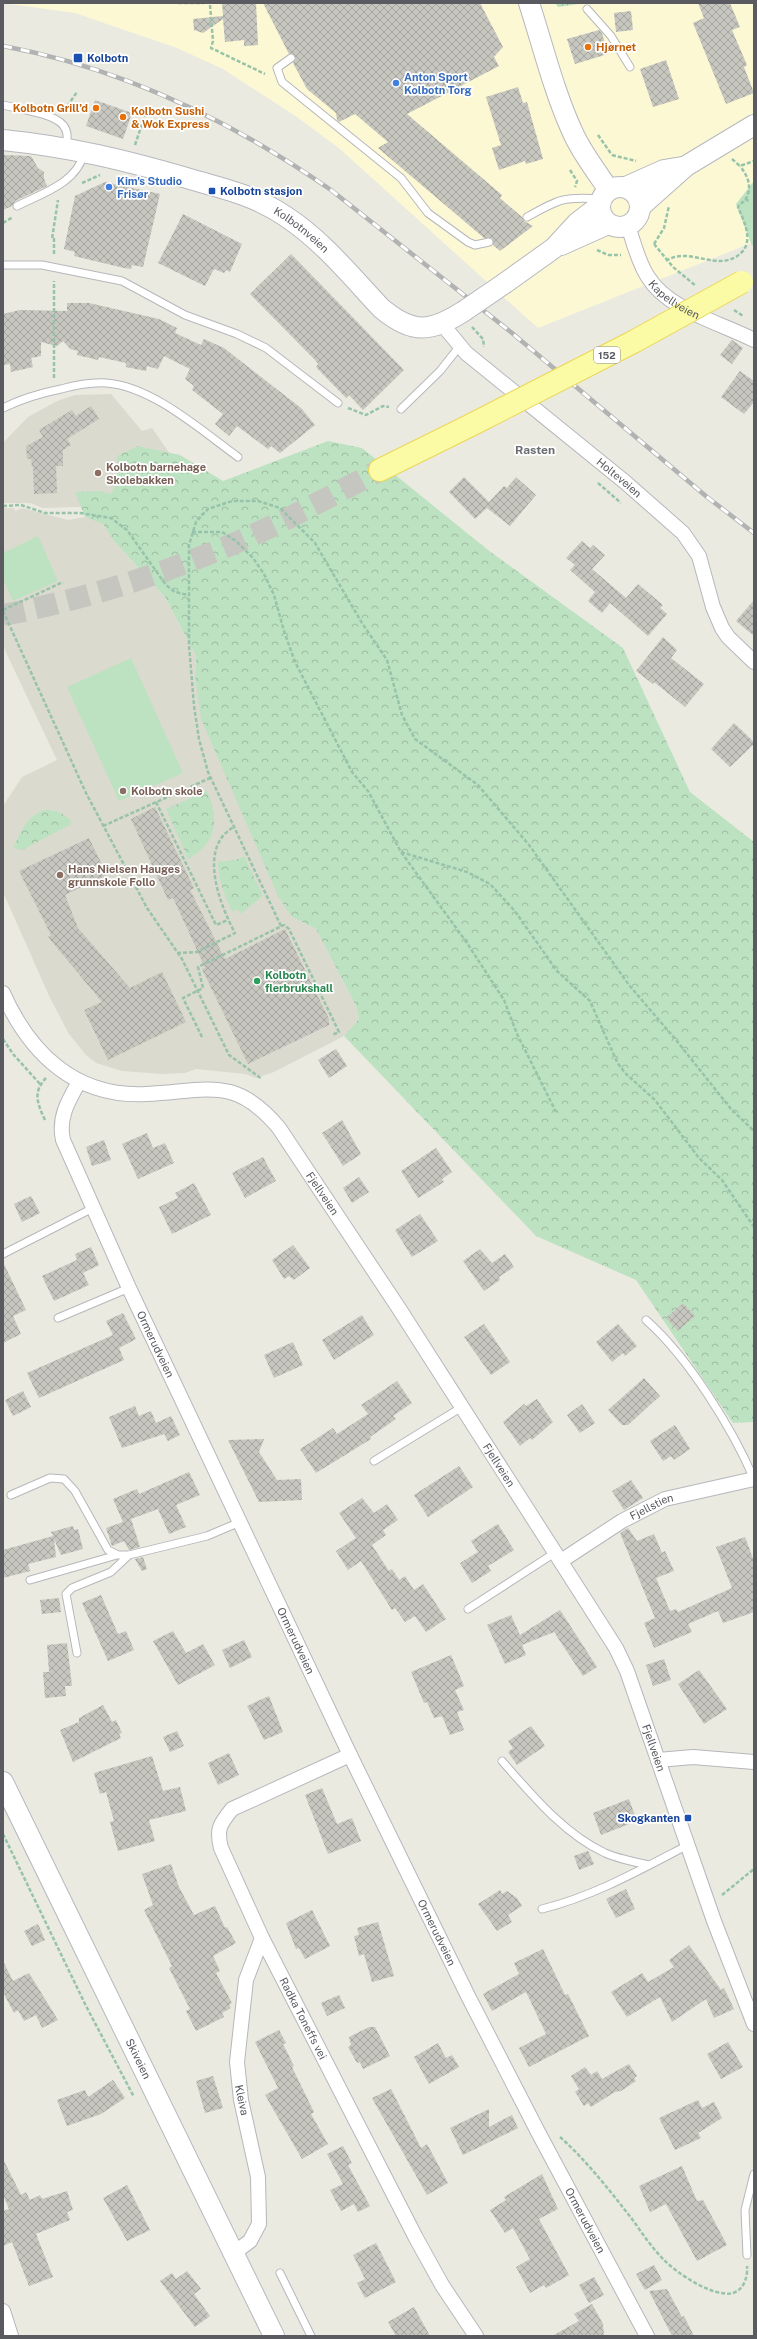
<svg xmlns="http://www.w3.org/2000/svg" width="757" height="2339" viewBox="0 0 757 2339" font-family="'Public Sans',sans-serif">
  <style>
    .commercial { fill: #fcf8d4 }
    .education { fill: #dbdace }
    .grass { fill: #bde2c2 }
    .forest { fill: url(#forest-crowns) }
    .building { fill: url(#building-cross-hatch) }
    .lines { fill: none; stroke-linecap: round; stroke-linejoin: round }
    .primary-tunnel { stroke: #c6c6c0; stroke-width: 22; stroke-dasharray: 22 11; stroke-linecap: butt }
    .lane-casing { stroke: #b6b7bc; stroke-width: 9 }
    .street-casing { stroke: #b6b7bc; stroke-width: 16 }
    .secondary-casing { stroke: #b6b8be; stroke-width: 22 }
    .primary-casing { stroke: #ebd759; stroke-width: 24 }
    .path { stroke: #96c3a9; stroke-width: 2.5; stroke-dasharray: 4 2; stroke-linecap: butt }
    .lane { stroke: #fff; stroke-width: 7 }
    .street { stroke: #fff; stroke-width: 14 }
    .secondary { stroke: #fff; stroke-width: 20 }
    .primary { stroke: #fbfaa5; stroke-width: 22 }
    .rail-casing { stroke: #b1b2b2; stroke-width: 4.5 }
    .rail { stroke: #fff; stroke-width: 3; stroke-dasharray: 9; stroke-linecap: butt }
    .secondary-bridge-casing { stroke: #b6b8be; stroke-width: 22; stroke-linecap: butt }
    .primary-bridge-casing { stroke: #ebd759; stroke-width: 24; stroke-linecap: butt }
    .secondary-bridge { stroke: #fff; stroke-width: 20 }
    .primary-bridge { stroke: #fbfaa5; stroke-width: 22 }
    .food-dot { fill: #e8710a; stroke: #fff; stroke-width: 1.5 }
    .transit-dot { fill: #1a4fb4; stroke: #fff; stroke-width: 1.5 }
    .shop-dot { fill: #3f7fe0; stroke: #fff; stroke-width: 1.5 }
    .education-dot { fill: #8d6e63; stroke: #fff; stroke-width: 1.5 }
    .leisure-dot { fill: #2e9e5b; stroke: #fff; stroke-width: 1.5 }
    .labels { text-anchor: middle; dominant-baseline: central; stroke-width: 3.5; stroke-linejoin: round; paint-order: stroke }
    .shield { fill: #fff; stroke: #8b8c90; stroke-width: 1 }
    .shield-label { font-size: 10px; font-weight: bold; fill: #595b60 }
    .food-label { font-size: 11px; font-weight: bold; fill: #c56008; stroke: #fff; text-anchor: start }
    .transit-label { font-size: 11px; font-weight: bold; fill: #164399; stroke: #fff; text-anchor: start }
    .shop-label { font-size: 11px; font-weight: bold; fill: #366cbe; stroke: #fff; text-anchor: start }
    .street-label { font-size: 11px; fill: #595b60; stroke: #fff }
    .education-label { font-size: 11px; font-weight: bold; fill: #785e54; stroke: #fff; text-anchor: start }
    .leisure-label { font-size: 11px; font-weight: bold; fill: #27864d; stroke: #fff; text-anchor: start }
    .neighbourhood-label { font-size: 12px; font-weight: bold; fill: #6a6d72; stroke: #fff }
  </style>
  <defs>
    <pattern id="forest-crowns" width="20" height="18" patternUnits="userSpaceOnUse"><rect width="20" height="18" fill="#bde2c2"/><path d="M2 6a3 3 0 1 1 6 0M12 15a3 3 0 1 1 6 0" fill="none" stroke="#9dbaa1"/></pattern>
    <pattern id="building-cross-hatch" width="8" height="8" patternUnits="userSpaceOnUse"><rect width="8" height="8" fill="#c8c7bf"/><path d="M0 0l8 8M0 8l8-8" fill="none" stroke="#a5a59f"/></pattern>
  </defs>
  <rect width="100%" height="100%" fill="#ebeae0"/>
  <path class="commercial" d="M3,3h751v239l-216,86 -198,-179 -43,-32 -74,-48 -46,-21 -102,-35z"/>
  <path class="education" d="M111,394l31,37 10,-3 18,26 -54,52 -73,2 -13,-5h-27v-60l25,-26 29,-16 18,-6z
    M3,508h11l1,3 7,-3 46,12 17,-3 9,2 9,5 10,16 52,57 31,59 -1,20 97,241 24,12 40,77 3,13 -15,17 -70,36 -18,6 -11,-4 -49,-5 -11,4 -23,1 -40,-3 -26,-8 -10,-8 -17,-21 -19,-36 -47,-106v-86l19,-29 35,-17 -54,-114z"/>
  <path class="grass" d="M754,181v64l-2,1 -16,-42z
    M38,536l20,45 -45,20 -10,-22v-26z
    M131,658l52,115 -64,28 -52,-114z"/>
  <path class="forest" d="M555,3h31l-28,4z
    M328,441l34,7 126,102 135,98 67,144 64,50v580l-21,1 -97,-143 -100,-44 -192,-200 15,-17 -3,-13 -40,-77 -24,-12 -14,-21 -77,-177 -6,-43 1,-20 -31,-59 -52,-57 -10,-16 -18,-7 -10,-25 24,-1 12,3 6,-13v-25l21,-10 42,9 43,26z
    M207,791c12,28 11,51 -19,68l-22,-50z
    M44,810c12,0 19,2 27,11l-1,4 -48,25 -9,-2c8,-16 13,-31 31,-38z
    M244,856l19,40 -23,18 -2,-5 -6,3c-7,-16 -14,-32 -14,-50l18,-2z"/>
  <path class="building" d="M222,3h34l2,42 -14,1v-6l-19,2 -2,-23 -20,14 -9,-3 -1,-11 30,-3z
    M263,3h217l23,44 -9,10 5,9 -92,48 95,81 -2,3 22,19 2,4 9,5 -33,25 -7,-6 -1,-7h-8l-106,-90 10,-6 -33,-28 -16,8 -2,-2 -1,-7 -29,-24 -14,-26 2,-8 -6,-1z
    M698,3h32l10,24 -8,3 15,35 -3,2 10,26 -28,11 -33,-81 11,-5z
    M631,11l2,19 -17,2 -2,-19z
    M599,30l3,3 6,21 -33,10 -8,-25z
    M666,60l13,39 -26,8 -13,-38z
    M518,87l5,16 4,-1 16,57 -17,5 -1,-3 -26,9 -7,-22 9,-3 -15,-48z
    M95,100l37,13 -9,26 -37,-13z
    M3,155l28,1 7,12 6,4v7l3,7 -32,15 -3,5 -9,4z
    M105,182l55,12 -17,73 -11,-2 -1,4 -7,-1 -50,-12 1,-4 -11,-3 11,-53z
    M183,214l59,30 -12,28 -4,-2 -2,3 -10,-4 -9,17 -47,-23z
    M291,254l113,116 -41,40 -14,-15 -3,3 -30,-31 2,-3 -3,-4 -65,-66z
    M67,303h22l70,16 18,9 -2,5 26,12 3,-6 20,9 77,60 14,17 -35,28 -9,-7 -3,3 -31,-23 -8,10 -14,-12 8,-10 -31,-24 2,-4 -9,-7 5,-10 -26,-13 -6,13 -11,-3 -1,5 -20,-4v-4l-27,-6 -1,3 -21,-5 1,-4 -8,-2 -7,-8 -6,5 -16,-4v14l-10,2 2,9 -22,5 -1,-8 -7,1v-51l17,-4 47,1z
    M732,340l11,8 -11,16 -12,-9z
    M740,371l14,10v21l-10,12 -23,-17z
    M91,406l8,13 -32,20 4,6 -8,5v16h-7l1,27 -23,1 -1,-27h-1l-1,-8h-4l-1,-13 17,-9 -4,-7 33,-20 4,6z
    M464,477l25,25 15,-16 3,2 9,-11 20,18 -26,31 -23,-18 -12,11 -26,-27z
    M582,541l8,7 3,-3 12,10 -13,14 34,29 12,-14 25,21 -3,3 7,6 -19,22 -38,-33 -8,10 -14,-12 7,-9 -25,-22 5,-5 -9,-7z
    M754,600v36l-18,-15z
    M663,637l14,13 -6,8 33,26 -19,23 -31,-25 -1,2 -17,-13z
    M734,723l20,19v2l-24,23 -19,-18z
    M155,807l39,81 -4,2 35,69 60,-30 44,90v6l-81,39 -46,-95 3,-1 -18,-40 -14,-30 -5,2 -37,-81z
    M89,838l18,37 -42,20 13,33 52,60 32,-16 24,50 -78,38 -24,-50 18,-8 -54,-65 3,-2 -32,-64z
    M336,1049l11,17 -18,12 -11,-18z
    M342,1120l19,34 -18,12 -21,-33z
    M147,1133l6,15 12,-5 9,20 -36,16 -16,-35z
    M104,1140l7,20 -19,6 -6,-19z
    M436,1148l16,24 -10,7 2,3 -26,16 -17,-27z
    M263,1157l13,24 -31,17 -13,-25z
    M359,1177l10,15 -17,11 -9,-15z
    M194,1183l17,32 -39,19 -13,-27 19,-9 -3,-5z
    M31,1196l9,17 -18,9 -8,-18z
    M420,1214l18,27 -26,16 -17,-27z
    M293,1245l17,23 -16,12 -5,-4 -5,3 -12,-19z
    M91,1247l8,18 -16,8 6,12 -35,16 -12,-25 35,-16 -2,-6z
    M480,1249l12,14 13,-9 9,13 -15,10 1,3 -16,11 -21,-30z
    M3,1262l23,48 -13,6 8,18 -18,9z
    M683,1303l12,13 -17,15 -12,-13z
    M123,1313l13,26 -17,9 5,12 -85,38 -12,-25 86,-38 -7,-14z
    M362,1315l12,20 -40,25 -12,-20z
    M484,1324l26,38 -19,13 -27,-38z
    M618,1324l19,22 -12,10 -2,-3 -11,9 -16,-20z
    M293,1342l10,23 -29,13 -10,-23z
    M644,1378l16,18 -32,29h-6l-14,-15z
    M397,1381l15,22 -19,13 3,3 -26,18 1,2 -55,34 -16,-24 33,-21 4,6 31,-20 -7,-9z
    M23,1391l8,16 -18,9 -8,-16z
    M537,1399l16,23 -21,18 -2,-2 -10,8 -17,-24 21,-18 2,2z
    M582,1404l13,19 -15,10 -13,-18z
    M135,1406l4,10 12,-5 5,12 15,-7 9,19 -12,6 -4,-7 -42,14 -13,-31z
    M675,1425l15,24 -16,11 -3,-4 -8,5 -13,-20z
    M264,1439l-5,13 18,28 24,-1 1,21 -43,2 -31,-62z
    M459,1466l14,21 -45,30 -14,-22z
    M189,1472l11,23 -24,10 10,22 -17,7 -11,-25 -35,13 8,-3 9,28 -11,3 -5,-9 -12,5 -6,-18 17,-6 -10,-23 24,-10 2,5z
    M631,1480l12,18 -19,12 -12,-19z
    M362,1498l12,15 13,-9 11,16 -15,10 3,5 -14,10 17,26 3,-2 7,11 6,-4 9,14 9,-6 23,35 -20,13 -11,-16 -10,6 -10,-14 -3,2 -31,-49 -13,9 -12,-19 20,-13 -17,-25z
    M498,1524l16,26 -26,16 3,5 -19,12 -12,-20 18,-11 -7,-11z
    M73,1526l1,4 4,-1 5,20 -22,6 -7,-16 2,18 -28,7 2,7 -27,7v-28l50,-14 -2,-4z
    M628,1528l9,13 17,-7 8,19 3,-2 9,20 -18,7 14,33 6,-2 2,3 54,-24 -16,-41 29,-10 9,24v51l-31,11 -5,-12 -30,13 4,8 -38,16 -10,-25 11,-5 -35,-85z
    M143,1557l4,12 -5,2 -7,-12z
    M101,1595l17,39 8,-3 8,19 -26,11 -26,-58z
    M59,1598l2,14 -19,2 -2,-14z
    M560,1610l37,57 -14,9 -29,-44 -32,13 4,10 -21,9 -18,-39 24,-10 9,20z
    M173,1631l13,22 17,-9 12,21 -37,20 -25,-44z
    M244,1640l8,17 -22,11 -8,-18z
    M67,1643l5,43h-7l1,10 -21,2 -2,-26h6l-2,-27z
    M451,1655l13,31 -9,4 9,20 -7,2 7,18 -14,5 -8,-19 -8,2 -7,-16 -3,1 -13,-31z
    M664,1659l7,21 -18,6 -7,-21z
    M699,1670l28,39 -23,15 -26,-40z
    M269,1696l14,36 -19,8 -17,-34z
    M103,1705l9,17 4,-2 6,13 -3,1 2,4 -48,24 -13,-32 19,-8v-4z
    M531,1726l14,20 -28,19 -9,-13 5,-4 -5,-7z
    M177,1731l7,15 -14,6 -7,-15z
    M229,1753l10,22 -21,10 -10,-22z
    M152,1756l11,35 17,-4 6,24 -37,9 6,21 -37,10 -8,-29 4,-1 -8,-29 -6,2 -6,-21z
    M322,1788l15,36 15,-6 9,23 -33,13 -23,-59z
    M629,1799l8,22 -36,14 -8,-22z
    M588,1851l6,13 -15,6 -5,-14z
    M171,1864l8,23 15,28 21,-9 10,22 2,-1 9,16 -23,13 7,15 -4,2 16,30 -3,2 2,3 -9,5 2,4 -28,14 -10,-20 4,-2 -21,-41 3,-2 -28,-56 9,-5 -11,-31z
    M626,1889l9,20 -19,9 -10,-19z
    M500,1890l2,4 5,-3 10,7 5,8 -14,9 4,7 -15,9 -19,-27z
    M312,1910l18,36 -25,13 -6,-11 -3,1 -10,-26z
    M378,1922l16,54 -22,6 -8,-28 -5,2 -5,-20 5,-1 -2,-7z
    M38,1924l7,16 -13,6 -8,-15z
    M689,1945l32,45 3,-2 10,21 -20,9 -8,-19 -34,23 -12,-25 -33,20 -16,-25 31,-19 6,9 26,-15 -5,-7z
    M543,1949l22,46 3,-1 21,42 -60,31 -10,-19 27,-14 -20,-42 -34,19 -9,-17 36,-20 -5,-11z
    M3,1961l10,20 16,-8 29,47 -16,8 -6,-13 -12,6 -6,-11 -4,3 -11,-21z
    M339,1995l6,13 -18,8 -6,-13z
    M369,2027h6l15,29 -27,13 -3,-7 -3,1 -9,-16 3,-2 -2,-8z
    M279,2030l7,13 -3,1 11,22 -2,1 22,45 -3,2 17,30 -26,15 -37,-64 13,-7 -23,-46z
    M728,2042l15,25 -22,12 -14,-25z
    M438,2043l8,15 6,-3 7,12 -30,17 -15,-27z
    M629,2064l8,12 -3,2 2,3 -15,10 -6,1 -24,15 -3,-4 -4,3 -9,-14 4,-3 -8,-13 14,-9 6,8 6,-4 5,8z
    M213,2076l10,32 -18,5 -9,-32z
    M113,2080l12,18 -24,16 -34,12 -10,-26 28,-10 3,7z
    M391,2089l30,59 6,-4 21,39 -21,12 -55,-97z
    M698,2100l4,8 12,-6 8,16 -24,15 3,5 -26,12 -16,-32z
    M489,2109v18l23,-12 6,13 -55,27 -13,-27z
    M343,2146l9,17 -4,2 22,41 -12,6 -4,-8 -13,7 -11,-21 13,-6 -16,-30z
    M3,2159l18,36 5,-3 4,8 10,-5 2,4 25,-8 6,19 -6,2 3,8 -34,14 17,43 -24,9 -17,-44 -9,4v-35l6,-2 -6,-14z
    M682,2166l15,35 6,-1 24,45 -30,16 -31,-57 -16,8 -11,-26z
    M542,2174l16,35 -19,10 30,56 -23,13 -2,-3 -14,8 -14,-26 14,-8 -17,-31 -8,5 -15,-23 16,-10 -2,-3z
    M127,2185l23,45 -23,11 -24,-43z
    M376,2243l20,39 -31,16 -8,-15 8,-4 -12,-24z
    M654,2265l8,15 -17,10 -9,-16z
    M187,2271l14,18 -7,5 16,22 -15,11 -35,-46 12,-8 4,6z
    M594,2277l10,18 -15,8 -10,-18z
    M667,2289l15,28 2,-1 10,20h-22l-23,-45z
    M592,2304l11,20 1,12h-52l27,-15 -5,-7z
    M414,2307l16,29h-34l-8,-14z"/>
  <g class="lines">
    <path class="primary-tunnel" d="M3,615c69,-13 138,-34 203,-60 60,-23 117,-55 174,-85"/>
    <defs>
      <path id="lane" d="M587,9l24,27 19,31
        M291,58l-14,10 5,14 119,96 27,35 40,29 7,3 14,-3
        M3,105c16,4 50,8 60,20 6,7 4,15 3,22
        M17,206c26,-13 60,-23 67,-53
        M527,217c32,-18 37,-21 74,-18
        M3,265h39l80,16 63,34 52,19 29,14 72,55
        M3,408c18,-9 38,-15 58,-19 15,-4 30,-7 45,-6 46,3 96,48 132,74
        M401,409l39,-38 19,-24
        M3,1254l90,-46
        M58,1318l71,-30
        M646,1320c42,37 86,108 108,159
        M374,1461l88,-54
        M11,1495l39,-17 14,1 11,12 33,59 10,5h11l78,-19 33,-14
        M30,1580l87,-25
        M468,1609l88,-57
        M77,1653l-11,-59 6,-6 39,-16 18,-17
        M502,1761c30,34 62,73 103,92 14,6 29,9 44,12
        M542,1909c52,-13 98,-39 146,-64
        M747,2255l-2,-45 9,-36
        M280,2273l31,63"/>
      <g id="street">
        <path id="s1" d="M628,226c6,17 10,36 20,51 20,33 73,46 106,63"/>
        <path id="s2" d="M442,324l24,29 159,129 58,51 16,23 14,51 9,21 6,9 26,25"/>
        <path id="s3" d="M3,993c27,61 73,105 144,101 60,-3 88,-19 132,34l119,179 218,341 11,23 87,250 40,103"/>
        <path id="s4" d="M79,1082c-11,19 -21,36 -16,58l66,148 221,467 118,241 70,136 109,204"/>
        <path id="s5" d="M561,1561l61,-40 43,-22 89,-20"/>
        <path id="s6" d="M350,1755l-118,54c-12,15 -16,20 -11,39l41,90 154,300 26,47 34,51"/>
        <path d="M658,1760l35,-3 61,5"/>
        <path d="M234,2253l16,-12 9,-17 -1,-47 -17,-77 -4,-38 9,-82 16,-42"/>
        <path d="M3,2311l8,25"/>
      </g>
      <g id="secondary">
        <path d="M529,3c14,43 25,89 44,130 9,20 23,38 36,57"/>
        <path id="s7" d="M3,140c68,7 122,20 187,39 32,9 66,17 95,37 37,24 66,60 96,92 32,27 50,24 83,3"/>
        <circle cx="620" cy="207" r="20"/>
        <path d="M626,187l38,-17 18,-3"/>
        <path d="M641,206l45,-40 68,-41"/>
        <path d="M561,245l47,-21"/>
        <path d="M505,283l49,-35 23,-25 22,-17"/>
        <path id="s8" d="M3,1782l271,554"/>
      </g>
      <path id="primary" d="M380,470l91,-45"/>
    </defs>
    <use href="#lane" class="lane-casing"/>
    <use href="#street" class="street-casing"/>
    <use href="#secondary" class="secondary-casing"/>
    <use href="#primary" class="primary-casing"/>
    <path class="path" d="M178,3h26
      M210,5l3,36 -2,7 54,26
      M64,111l13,-19
      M598,135l14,20
      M135,145l12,-36
      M612,155l24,6
      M732,159l8,7 14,-5
      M570,170l7,11 -2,6
      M82,183l18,-8
      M745,199l4,2
      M3,223l10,-6
      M654,244l19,23 23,19
      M654,244l10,-16 5,-22
      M597,250l11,5h13
      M54,254v-15h-2l6,-39
      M666,261c23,-16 52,13 75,-8 13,-12 3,-32 -3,-46 2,-4 5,-4 7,-7 8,-12 3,-24 -5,-34
      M734,310l9,6
      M472,327l11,12 1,8
      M54,378v-97
      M348,408l18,7 17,-9 6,1
      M598,483l23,20
      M3,506l18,-1 24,8h35l31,5 16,12 39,55 9,7 13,3
      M192,532h30l14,9 17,17 11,16 10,21 10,36 11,31 57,110 16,19 33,61 66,91 37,57 13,34 39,78
      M3,610l60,-28
      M3,611l83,182 61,115 35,51 47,96 33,24
      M156,802l60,123 12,-5
      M103,826l107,-48
      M401,852l66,20 23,12 24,26 43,61 33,30 27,61 8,11 30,27 44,58 23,22 32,47
      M281,926l-73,-154 -9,-33 -5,-33 -5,-61v-100l7,-23 6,-7 6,-6 24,-8h26l22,7 35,35 47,80 25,37 15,55 13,24 63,46 51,60 100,140 47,55 55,69 23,22
      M177,953l20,-1 38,-19c-15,-28 -38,-86 -1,-106
      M202,1037l-19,-39 20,-10 -5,-21 86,-42 5,4 50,103 -7,3
      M3,1039l10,15 27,30
      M45,1120c-7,-15 -13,-28 1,-42
      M3,1834l83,172 48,91
      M722,1895l32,-26
      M560,2137c27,24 50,54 72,82 10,14 20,29 32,41 13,13 49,38 69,33 11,-3 15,-17 14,-27"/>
    <use href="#lane" class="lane"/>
    <use href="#street" class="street"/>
    <use href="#secondary" class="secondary"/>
    <use href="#primary" class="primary"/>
    <defs>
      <path id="rail" d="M3,46c119,22 229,75 328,144l181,143 195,164 47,36"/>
    </defs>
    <use href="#rail" class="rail-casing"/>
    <use href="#rail" class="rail"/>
    <defs>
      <path id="secondary-bridge" d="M464,311l41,-28"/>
      <path id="primary-bridge" d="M471,425l164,-84 107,-59"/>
    </defs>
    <use href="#secondary-bridge" class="secondary-bridge-casing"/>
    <use href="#primary-bridge" class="primary-bridge-casing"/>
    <use href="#secondary-bridge" class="secondary-bridge"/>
    <use href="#primary-bridge" class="primary-bridge"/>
  </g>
  <g class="food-dot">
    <circle cx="588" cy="47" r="4"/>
    <circle cx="96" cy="108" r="4"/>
    <circle cx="123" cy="117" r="4"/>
  </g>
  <g class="transit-dot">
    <rect x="73" y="53" width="10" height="10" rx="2"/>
    <rect x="208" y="187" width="8" height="8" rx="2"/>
    <rect x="684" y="1814" width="8" height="8" rx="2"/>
  </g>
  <g class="shop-dot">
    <circle cx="396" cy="83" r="4"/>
    <circle cx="109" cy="187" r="4"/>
  </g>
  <g class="education-dot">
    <circle cx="98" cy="473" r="4"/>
    <circle cx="123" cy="791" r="4"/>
    <circle cx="60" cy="875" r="4"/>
  </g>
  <circle class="leisure-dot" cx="257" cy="981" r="4"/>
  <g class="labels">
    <rect class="shield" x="594" y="347" width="26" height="16" rx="3"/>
    <g class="shield-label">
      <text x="607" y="355">152</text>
    </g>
    <g class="food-label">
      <text x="596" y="47">Hjørnet</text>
      <text x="88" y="108" text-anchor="end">Kolbotn Grill’d</text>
      <text x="131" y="111">Kolbotn Sushi<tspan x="131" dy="13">&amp; Wok Express</tspan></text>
    </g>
    <g class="transit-label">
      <text x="87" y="58">Kolbotn</text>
      <text x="220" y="191">Kolbotn stasjon</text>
      <text x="680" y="1818" text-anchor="end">Skogkanten</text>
    </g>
    <g class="shop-label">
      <text x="404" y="77">Anton Sport<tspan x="404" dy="13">Kolbotn Torg</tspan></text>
      <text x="117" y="181">Kim's Studio<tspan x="117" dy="13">Frisør</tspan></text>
    </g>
    <g class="street-label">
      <text stroke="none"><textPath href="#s7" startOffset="315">Kolbotnveien</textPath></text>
      <text stroke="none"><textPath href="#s1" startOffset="90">Kapellveien</textPath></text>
      <text stroke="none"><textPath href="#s2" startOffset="235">Holteveien</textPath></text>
      <text stroke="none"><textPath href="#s3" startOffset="412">Fjellveien</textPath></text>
      <text stroke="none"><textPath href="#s4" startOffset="286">Ormerudveien</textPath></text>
      <text stroke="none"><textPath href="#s3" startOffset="736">Fjellveien</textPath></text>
      <text stroke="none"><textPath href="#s5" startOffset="106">Fjellstien</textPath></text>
      <text stroke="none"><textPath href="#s4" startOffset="614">Ormerudveien</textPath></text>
      <text stroke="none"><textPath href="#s3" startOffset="1060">Fjellveien</textPath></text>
      <text stroke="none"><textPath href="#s4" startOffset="938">Ormerudveien</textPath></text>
      <text stroke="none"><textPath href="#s6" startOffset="362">Radka Toneffs vei</textPath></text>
      <text stroke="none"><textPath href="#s8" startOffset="308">Skiveien</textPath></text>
      <text transform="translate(242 2100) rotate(78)">Kleiva</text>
      <text stroke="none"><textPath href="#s4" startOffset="1262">Ormerudveien</textPath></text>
    </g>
    <g class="education-label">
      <text x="106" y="467">Kolbotn barnehage<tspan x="106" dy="13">Skolebakken</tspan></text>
      <text x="131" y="791">Kolbotn skole</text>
      <text x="68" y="869">Hans Nielsen Hauges<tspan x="68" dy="13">grunnskole Follo</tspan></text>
    </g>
    <g class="leisure-label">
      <text x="265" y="975">Kolbotn<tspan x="265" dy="13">flerbrukshall</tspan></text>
    </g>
    <g class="neighbourhood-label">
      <text x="535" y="450">Rasten</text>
    </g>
  </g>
  <rect width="757" height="2339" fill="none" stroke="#595b60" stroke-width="8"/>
</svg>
